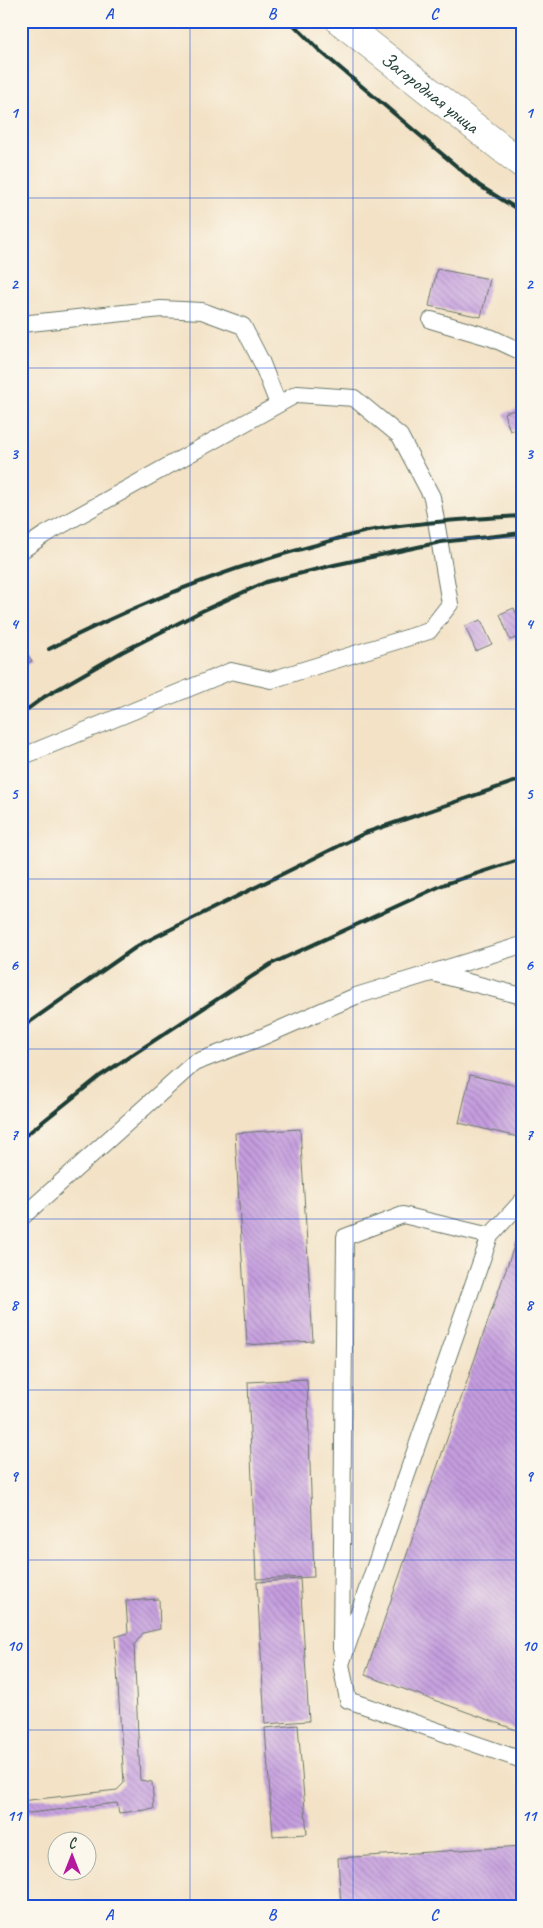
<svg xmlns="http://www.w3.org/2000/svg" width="543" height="1928" viewBox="0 0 543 1928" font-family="Caveat,sans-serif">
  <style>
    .building { fill: url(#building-back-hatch) }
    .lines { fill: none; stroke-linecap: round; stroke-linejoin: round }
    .lane-casing { stroke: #697767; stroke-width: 18 }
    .street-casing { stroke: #697767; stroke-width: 29 }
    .lane { stroke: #fff; stroke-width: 16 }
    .street { stroke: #fff; stroke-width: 28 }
    .rail { stroke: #1f3d34; stroke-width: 4 }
    .grid { fill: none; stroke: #1d4ed8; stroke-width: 1; stroke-opacity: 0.55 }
    .labels { text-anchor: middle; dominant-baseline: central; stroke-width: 4; stroke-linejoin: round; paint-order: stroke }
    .street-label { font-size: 20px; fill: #1f3d34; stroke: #fbf7ec }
    .neatline { fill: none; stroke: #1d4ed8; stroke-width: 2 }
    .grid-label { font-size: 16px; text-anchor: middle; font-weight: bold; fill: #1d4ed8 }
  </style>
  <defs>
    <pattern id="building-back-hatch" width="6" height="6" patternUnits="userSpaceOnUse" patternTransform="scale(1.25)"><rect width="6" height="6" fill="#c59ddf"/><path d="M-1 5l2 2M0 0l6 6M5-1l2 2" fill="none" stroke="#9f81b6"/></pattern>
  </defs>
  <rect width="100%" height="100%" fill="#fbf7ec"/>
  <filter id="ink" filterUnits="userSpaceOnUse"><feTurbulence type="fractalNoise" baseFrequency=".02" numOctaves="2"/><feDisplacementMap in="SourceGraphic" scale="10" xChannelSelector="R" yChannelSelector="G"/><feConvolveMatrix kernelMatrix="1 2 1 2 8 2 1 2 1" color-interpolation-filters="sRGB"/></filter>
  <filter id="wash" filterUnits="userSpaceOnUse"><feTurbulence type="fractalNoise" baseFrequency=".0096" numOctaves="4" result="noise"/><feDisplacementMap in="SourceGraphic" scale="20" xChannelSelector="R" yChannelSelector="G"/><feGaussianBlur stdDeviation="1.12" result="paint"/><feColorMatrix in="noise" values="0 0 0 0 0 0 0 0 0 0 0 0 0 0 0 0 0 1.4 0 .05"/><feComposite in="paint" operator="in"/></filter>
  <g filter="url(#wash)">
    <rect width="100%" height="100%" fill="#f3e2c6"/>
    <g id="blocks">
      <path class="building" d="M437,269l53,10 -9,38 -52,-11z
        M522,408v19l-12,4 -6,-18z
        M514,608l8,17v11l-12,4 -10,-26z
        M481,620l11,24 -16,7 -11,-25z
        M21,644l11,17 -11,6z
        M470,1075l52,12v51l-63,-15z
        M300,1129l13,212 -66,4 -12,-212z
        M521,1226l1,1v505l-157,-57z
        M307,1379l7,198 -58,2 -8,-197z
        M300,1579l9,142 -44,3 -8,-142z
        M159,1599l1,30 -17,4 -9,12 6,135 12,2 2,27 -35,4 -2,-10 -96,11v-13l96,-11 7,-7 -9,-146 13,-4 -2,-32z
        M298,1725l9,109 -34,2 -8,-108z
        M522,1846v60l-181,1 -3,-49z"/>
    </g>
  </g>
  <g filter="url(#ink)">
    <use href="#blocks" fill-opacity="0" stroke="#697767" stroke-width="1"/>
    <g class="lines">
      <defs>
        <path id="lane" d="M431,320l61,18 30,14
          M21,324l140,-15 41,2 41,15 18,35 17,43
          M21,551l23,-16 253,-141 57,4 46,38 32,61 18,107 -21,27 -158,49 -40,-9 -210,86
          M433,973l89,23
          M522,1201l-32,35 -149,428 7,36 174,60
          M21,1218l173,-155 68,-26 94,-41 166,-51
          M341,1649l4,-412 58,-22 87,21"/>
        <g id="street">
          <path id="s1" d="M340,21l182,143"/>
        </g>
      </defs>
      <use href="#lane" class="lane-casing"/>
      <use href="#street" class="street-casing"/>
      <use href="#lane" class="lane"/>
      <use href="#street" class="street"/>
      <path class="rail" d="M290,21l30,30 160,135 42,26
        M49,649c86,-44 174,-80 267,-104 17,-5 34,-10 52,-14 51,-9 102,-12 154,-15
        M21,714l23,-17 78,-45 80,-41 64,-29 68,-17 107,-23 81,-9
        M21,1028l118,-83 226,-112 157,-54
        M21,1139l79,-63 171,-112 174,-80 77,-25"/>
    </g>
  </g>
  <path class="grid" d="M190,21v1886M353,21v1886M21,198h501M21,368h501M21,538h501M21,709h501M21,879h501M21,1049h501M21,1219h501M21,1390h501M21,1560h501M21,1730h501"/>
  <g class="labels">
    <g class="street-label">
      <text stroke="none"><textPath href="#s1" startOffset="115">Загородная улица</textPath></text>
    </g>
  </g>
  <rect width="543" height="1928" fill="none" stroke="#fbf7ec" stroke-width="55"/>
  <g transform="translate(72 1856)"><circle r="24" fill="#fbf7ec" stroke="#a3ada2"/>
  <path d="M0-4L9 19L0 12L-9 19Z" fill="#b5179e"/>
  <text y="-8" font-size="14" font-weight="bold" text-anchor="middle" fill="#1f3d34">С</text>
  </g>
  <rect x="28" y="28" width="488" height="1872" class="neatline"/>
  <g class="grid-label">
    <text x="109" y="19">A</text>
    <text x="272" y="19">B</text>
    <text x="434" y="19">C</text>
    <text x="14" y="118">1</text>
    <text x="529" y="118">1</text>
    <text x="14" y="289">2</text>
    <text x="529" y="289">2</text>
    <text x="14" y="459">3</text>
    <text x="529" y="459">3</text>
    <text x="14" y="629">4</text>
    <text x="529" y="629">4</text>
    <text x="14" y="799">5</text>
    <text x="529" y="799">5</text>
    <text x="14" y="970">6</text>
    <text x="529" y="970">6</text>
    <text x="14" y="1140">7</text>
    <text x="529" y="1140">7</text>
    <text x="14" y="1310">8</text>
    <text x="529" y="1310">8</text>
    <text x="14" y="1481">9</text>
    <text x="529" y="1481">9</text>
    <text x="14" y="1651">10</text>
    <text x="529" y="1651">10</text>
    <text x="14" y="1821">11</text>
    <text x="529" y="1821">11</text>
    <text x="109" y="1920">A</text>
    <text x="272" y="1920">B</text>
    <text x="434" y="1920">C</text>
  </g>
</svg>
